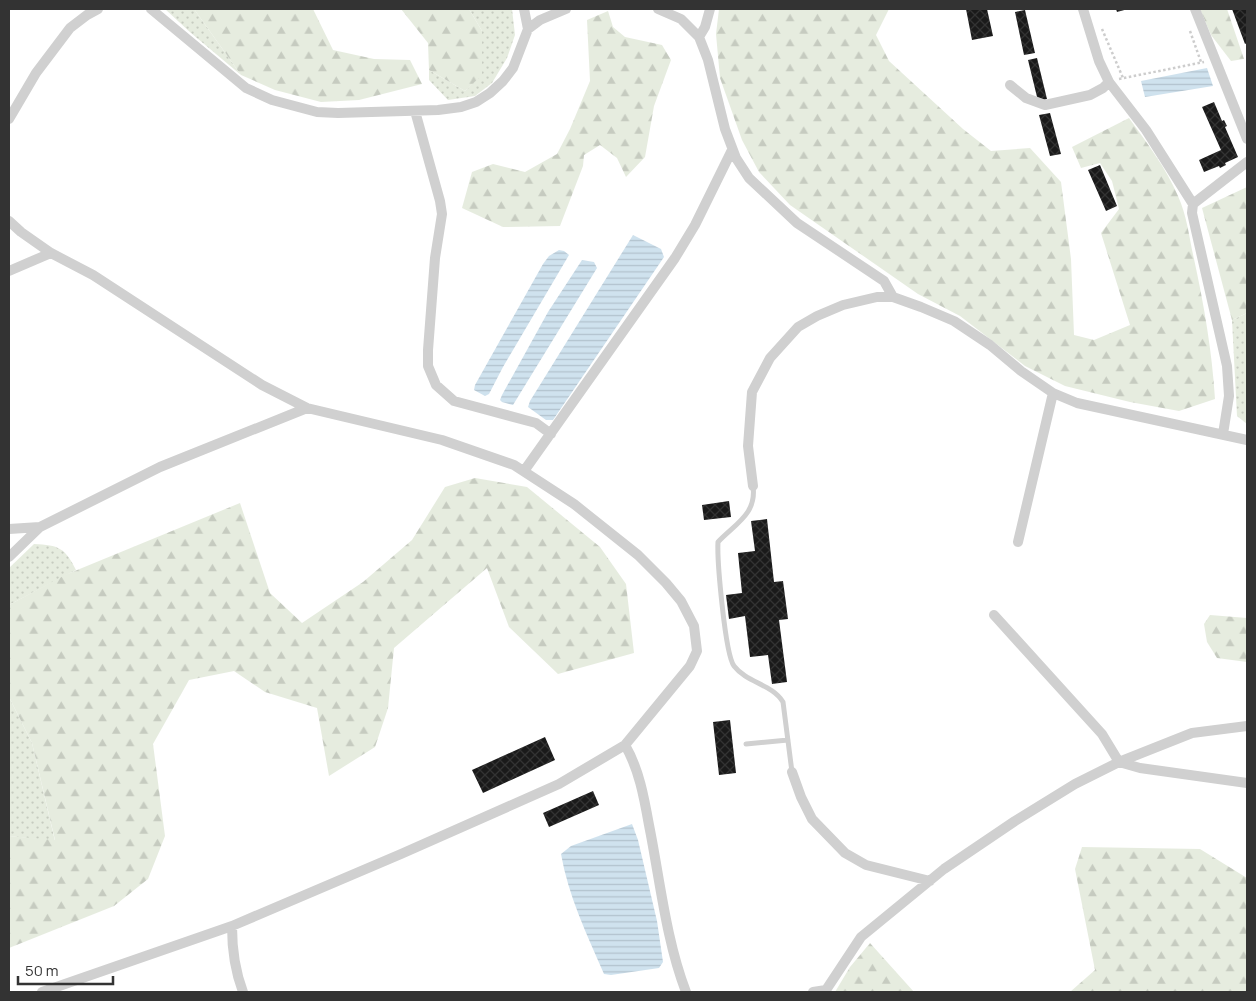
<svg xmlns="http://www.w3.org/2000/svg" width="1256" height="1001" viewBox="0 0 1256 1001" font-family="Manrope,sans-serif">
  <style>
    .grass { fill: url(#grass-dots) }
    .forest { fill: url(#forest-firs) }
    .water { fill: url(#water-rules) }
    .building { fill: url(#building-cross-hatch) }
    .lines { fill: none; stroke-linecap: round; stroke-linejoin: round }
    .path { stroke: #cdcdcd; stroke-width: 2.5; stroke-dasharray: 2.5 2.5; stroke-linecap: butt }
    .service { stroke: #d0d0d0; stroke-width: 5 }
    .minor { stroke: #d0d0d0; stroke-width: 10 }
  </style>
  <defs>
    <pattern id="grass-dots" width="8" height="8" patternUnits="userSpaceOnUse" patternTransform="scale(1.25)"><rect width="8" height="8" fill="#e6ecdf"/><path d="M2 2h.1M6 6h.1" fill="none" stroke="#c6cbc0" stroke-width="1.8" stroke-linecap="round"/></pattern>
    <pattern id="forest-firs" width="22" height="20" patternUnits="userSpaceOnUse" patternTransform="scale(1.25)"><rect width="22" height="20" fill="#e6ecdf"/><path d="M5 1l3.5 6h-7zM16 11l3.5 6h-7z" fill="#c6cbc0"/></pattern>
    <pattern id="water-rules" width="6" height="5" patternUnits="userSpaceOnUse" patternTransform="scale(1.25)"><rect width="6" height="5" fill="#cfe2ee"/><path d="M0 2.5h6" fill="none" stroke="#b2c2cd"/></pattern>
    <pattern id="building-cross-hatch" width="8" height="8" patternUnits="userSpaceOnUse" patternTransform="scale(1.25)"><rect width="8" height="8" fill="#1a1a1a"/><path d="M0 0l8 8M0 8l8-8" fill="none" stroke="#333"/></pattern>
  </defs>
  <rect width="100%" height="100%" fill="#fff"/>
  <path class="grass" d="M165,9h29l47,66 -50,-42z
    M469,9h43l3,26 -8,23 -15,25 -17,13 -27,4 -19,-20v-10l36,21 17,-17v-43z
    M1247,313v111l-10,-8 -5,-96z
    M34,544c25,1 31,4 42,26l-67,35v-37z
    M9,697l23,46 23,98 -46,-5z"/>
  <path class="forest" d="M194,9h119l20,41 41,9 36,1 12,24 -63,16 -38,2 -46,-12 -34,-15z
    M401,9h68l13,22v44l-17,16 -36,-21 -1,-27z
    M719,9h170l-13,26 13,26 74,68 28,22 39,-3 31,34 10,77 3,76 20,5 36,-15 -29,-92 18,-24 -7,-28 -12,-18 -19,5 -9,-21 57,-29c18,25 37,50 49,78 9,20 11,41 16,63 10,46 18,92 21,140l-36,12 -49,-9 -65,-16 -40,-20 -65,-50 -42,-22 -128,-89 -31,-33 -17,-32 -22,-62 -4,-44z
    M1200,9h27l17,50 -13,2 -20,-26z
    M608,11l5,16 12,10 37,8 9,15 -17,46 -9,51 -19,20 -9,-19 -17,-13 -16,10 -1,11 -23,60 -57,1 -41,-19 10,-36 21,-8 32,8 32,-18 13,-25 20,-48 -3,-61z
    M1247,187v126l-15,7 -30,-112z
    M475,478l52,9 73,60 26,37 8,69 -76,21 -49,-47 -22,-59 -93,80 -6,60 -13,39 -46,29 -12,-68 -52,-16 -31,-21 -45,9 -36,64 12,92 -17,43 -34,27 -105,42v-112l46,4 -23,-97 -23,-46v-92l56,-30 175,-72 30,90 32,30 61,-41 49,-42 33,-53z
    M1210,615l37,3v44l-30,-4 -10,-16 -3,-18z
    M1082,847l118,2 47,29v114h-177l25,-22 -20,-101z
    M870,943l44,49h-79l15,-25z"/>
  <path class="water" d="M1207,68l6,18 -68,11 -4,-16z
    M633,235l28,14 3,8 -111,163h-7l-18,-13 2,-6z
    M559,250l5,1 5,4 -66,112 -14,27 -4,2 -11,-6 1,-5 68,-121 6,-8z
    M582,260l12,2 3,6 -84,137 -11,-3 -2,-2 2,-5 46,-83z
    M632,824l6,16 19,81 6,41 -4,6 -48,7 -7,-1c-17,-39 -36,-79 -43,-120l10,-8z"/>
  <path class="building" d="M966,9h21l6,27 -21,4z
    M1116,9h12l-11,3z
    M1232,9h15v34l-2,1z
    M1025,10l10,43 -11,2 -9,-43z
    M1037,58l10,41 -9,2 -10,-41z
    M1214,102l8,19 2,-1 3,6 -2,1 13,30 -13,6 1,2 -6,3 -1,-2 -15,6 -5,-12 22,-10 -19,-43z
    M1050,113l11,41 -11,2 -11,-41z
    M1100,165l17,41 -11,5 -18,-41z
    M729,501l2,16 -27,3 -2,-15z
    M767,519l7,63 9,-1 5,38 -9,1 8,62 -15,2 -4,-29 -18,2 -5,-41 -16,3 -3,-24 16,-2 -4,-40 17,-2 -4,-30z
    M730,720l6,53 -17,2 -6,-53z
    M545,737l10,23 -72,33 -11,-23z
    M593,791l6,14 -50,22 -6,-14z"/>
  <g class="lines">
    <path class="path" d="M1102,29l21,49
      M1190,31l11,31
      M1119,79l85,-17"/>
    <path class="service" d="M753,486c4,28 -18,38 -35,56 -1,18 7,112 16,124 13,17 38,18 49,36l9,70
      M746,744l42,-4"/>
    <path class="minor" d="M151,9l95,79 26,12 45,12 21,1 100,-3 23,-3 15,-5 14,-9 13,-12 10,-13 15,-39 12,-9 26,-11
      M524,9l4,20
      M658,9l23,10 18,18 9,23 17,69 11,29 13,20 48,45 87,58 9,16
      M1195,9l52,130
      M699,37l6,-10 5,-18
      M1109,82l37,48 47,74
      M1010,85l16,13 19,7 45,-10 13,-7 6,-6 -10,-21 -16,-52
      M415,111l25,90 2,13 -7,44 -7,92v16l8,19 18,16 82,22 15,11
      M9,119l27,-46 34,-45 17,-13 11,-6
      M9,221l12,11 30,21 42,22 169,110 45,23 135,32 72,25 60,39 64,51 28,28 15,18 13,25 3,25 -7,15 -65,79 -66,39 -158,70 -169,72 -190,66
      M9,271l42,-18
      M1223,434l6,-38 -2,-30 -35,-153 1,-9 54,-42
      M524,471l151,-213 20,-33 37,-75
      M753,486l-5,-40 4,-54 18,-34 28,-31 19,-11 26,-11 34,-8h16l28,10 33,14 36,24 31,26 32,22 24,10 170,37
      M9,529l31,-2 120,-60 147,-59
      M1018,542l35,-149
      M9,557l31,-30
      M625,745c14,24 19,52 24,80 11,55 17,115 37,167
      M1119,762l73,-29 55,-7
      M1119,762l21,6 107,15
      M792,772l9,25 11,22 33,34 21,12 64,16
      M232,926c0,23 3,45 11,66
      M813,992l13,-2 35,-53 83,-68 71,-48 60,-37 44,-22 -17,-28 -108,-119"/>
  </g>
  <rect width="1256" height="1001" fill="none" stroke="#333333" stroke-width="20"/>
  <path d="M18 976v8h95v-8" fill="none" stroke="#333333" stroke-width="2.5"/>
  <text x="25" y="976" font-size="15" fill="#333333" stroke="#ffffff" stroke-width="4" paint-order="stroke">50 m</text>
</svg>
